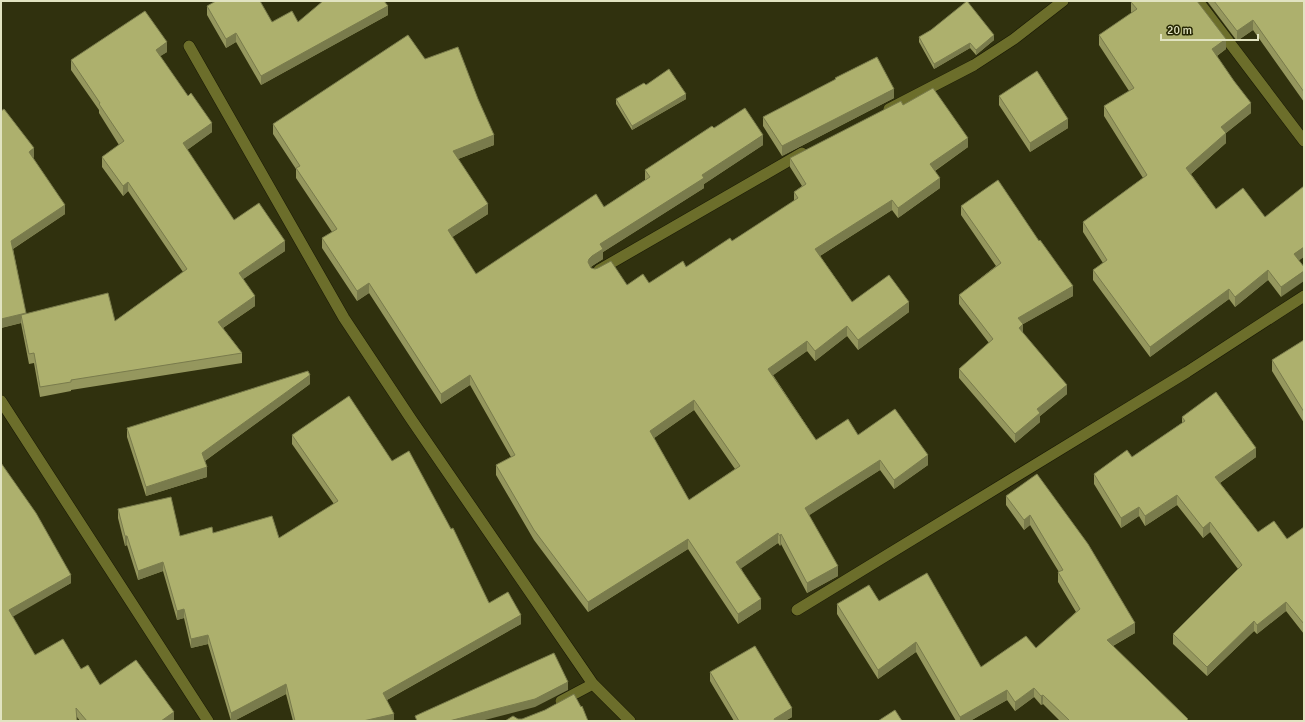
<svg xmlns="http://www.w3.org/2000/svg" width="1305" height="722" viewBox="0 0 1305 722" font-family="Signika,sans-serif">
  <style>
    .lines { fill: none; stroke-linecap: round; stroke-linejoin: round }
    .minor-casing { stroke: #181804; stroke-width: 12 }
    .minor { stroke: #6c6e2b; stroke-width: 11 }
    .wall { fill: #95975e; fill-rule: evenodd }
    .shaded-wall { fill: #797b4c }
    .building { fill: #adb06d; stroke: #797b4c; fill-rule: evenodd }
  </style>
  <rect width="100%" height="100%" fill="#30310e"/>
  <g class="lines">
    <defs>
      <path id="minor" d="M1198,1l106,140
        M189,46l155,272 67,101 182,265 37,37
        M889,109l85,-44 40,-26 49,-38
        M599,270l203,-117
        M1,401l207,320
        M797,610l390,-238 117,-76
        M561,701l32,-17"/>
    </defs>
    <use href="#minor" class="minor-casing"/>
    <use href="#minor" class="minor"/>
  </g>
  <path class="wall" d="M1207,1h97v101l-51,-72 -16,11z
    M1131,2l95,47 -9,7 34,57 -25,20v10l-35,31 25,35 83,52 -18,36 -13,-17 -33,27 -6,-8 -79,58 -57,-77v-10l10,-7 -20,-31v-10l60,-44 -39,-62v-10l25,-15 -30,-46v-10l33,-22 -1,-1z
    M207,6l65,16h26l90,-7 -127,70 -25,-43 -10,6 -19,-33z
    M931,30l63,10 -18,15 -6,-7 -36,21 -15,-27v-5z
    M167,52l-7,4 52,76 -25,18 47,70 51,31 -42,28 12,27 -32,22 19,25v10l-171,27v1l-31,6 -6,-34 -5,1 -8,-41 -20,5v-217l33,46 -1,1 32,56 -52,35 13,65 89,7 68,-49 -55,-81 -5,5 -21,-29v-10l17,-12 -20,-32v-3l-28,-40v-10z
    M425,59l69,86 -36,14 30,55 -36,23 24,37 128,-67 41,-27v-10l69,-42 49,17 -59,39v4l-101,64v7l-11,7 -1,1v1l36,17 22,-2 37,-16 46,-26 62,-40v-9l8,-6 -12,-19v-9l113,-53 65,42 -33,24 5,17 -42,30 -6,-8 -72,46 32,46 57,10 -51,38 -11,-14 -32,25 -8,-10 -34,24 43,65 42,-5 70,30 -34,24 -14,-19 -71,45 29,61 -31,17 -26,-49 -1,2 -2,-3 -37,25 20,41 -23,15 -50,-75 -100,63 -54,-72 -38,-65v-10l15,-8 -41,-72 -29,19 -72,-111 -12,8 -35,-53v-10l10,-6 -36,-54v-9l-23,-35v-10zM694,410l41,59 -46,31 -35,-62z
    M835,78l59,20 -112,58 -19,-30v-9l72,-37z
    M999,96l69,32 -38,24 -31,-47z
    M616,99h70l-54,31 -16,-26z
    M961,206l112,90 -50,28v9l44,61 -27,22v6l-25,21 -56,-65v-9l30,-26 -30,-39v-9l37,-29 -35,-51z
    M1304,340v83l-32,-52v-11z
    M310,384l-105,77 2,16 -61,19 -19,-59v-9z
    M1182,417l74,40 -36,26 38,49 29,7 17,-12v107l-18,-23 -29,23 -3,-3 -47,45 -34,-32v-10l65,-65 -28,-37 -7,6 -26,-33 -32,21 -6,-10 -18,12 -27,-44v-10l38,-17 50,-34z
    M292,435l197,168 32,21 -134,76 7,21h-101l-7,-27 -52,27h-3l-23,-77 -17,4 -7,-30 -7,2 -14,-49 -25,9 -11,-35 -2,1 -7,-28v-9l62,27 33,-3 66,5 55,-34 -42,-60z
    M1,463l70,120 -59,33 23,39 46,14 19,16 74,36h-94l-3,-4 -76,4z
    M1037,474l98,159 -22,13 75,75h-128l-17,-17 -2,1 -7,-8 -19,14 -8,-11 -37,21h-14l-40,-69 -38,27 -41,-65v-10l42,-3 102,66 55,-19 40,-36 -18,-30v-10h1l-29,-47 -6,5 -18,-25v-9z
    M710,672l82,45 -7,4h-51l-24,-40z"/>
  <path class="shaded-wall" d="M388,6v9l-127,70v-9z
    M1253,20v10l-16,11v-10z
    M236,33v9l-10,6v-9z
    M994,35v5l-18,15v-5z
    M1226,39v10l-14,10v-10z
    M167,42v10l-11,7v-9z
    M970,43v5l-36,21v-5z
    M894,89v9l-112,58v-10z
    M686,94v5l-54,31v-4z
    M1251,103v10l-30,24v-10z
    M1068,119v9l-38,24v-9z
    M212,123v9l-29,21v-10z
    M1226,133v10l-40,35v-10z
    M494,135v10l-41,16v-10z
    M763,135v10l-59,39v4l-101,64v7l-11,7 -3,3 -1,-7 1,-3 11,-15 102,-69z
    M968,138v9l-38,27v-10z
    M34,148v9l-5,4v-9z
    M940,178v10l-42,30v-10z
    M128,182v9l-5,5v-10z
    M892,200v10l-77,49v-10z
    M488,204v10l-40,26v-10z
    M65,205v9l-54,36v-9z
    M285,241v10l-46,31v-9z
    M1304,247v10l-10,7v-10z
    M1268,270v10l-33,27v-10z
    M1304,271v10l-23,16v-10z
    M369,283v10l-12,8v-10z
    M1073,286v10l-55,31v-9z
    M1229,289v10l-79,58v-10z
    M255,296v10l-37,25v-9z
    M909,302v10l-51,38v-10z
    M26,313l-5,2v8l-20,5v-9z
    M1023,324v9l-4,-5z
    M847,326v10l-32,25v-10z
    M807,341v10l-39,28v-10z
    M310,375v9l-108,79v-10z
    M470,375v10l-29,19v-10z
    M1067,385v9l-27,22v6l-25,21v-9l22,-25z
    M694,400v10l-44,31v-10z
    M1256,448v9l-41,29v-9z
    M928,455v10l-34,24v-9z
    M880,460v10l-75,48v-10z
    M207,467v10l-61,19v-9z
    M1177,495v10l-32,21v-10z
    M1139,507v9l-18,12v-10z
    M1030,515v10l-6,5v-10z
    M1210,522v10l-7,6v-10z
    M778,533v10l-42,29v-10z
    M781,534v10l-1,2v-10z
    M125,536h2v9l-2,1z
    M688,539v10l-100,63v-10z
    M163,562v9l-25,9v-9z
    M838,566v10l-31,17v-10z
    M71,575v8l-62,36v-9z
    M761,599v10l-23,15v-10z
    M1286,602v9l-29,23v-9z
    M184,609v9l-7,2v-9z
    M521,615v9l-138,78v-9z
    M1254,621v10l-47,45v-9z
    M1135,623v10l-28,16v-9z
    M208,635v9l-17,4v-9z
    M916,642v10l-38,27v-9z
    M568,682v8l-33,17 -54,14h-32z
    M286,684v10l-52,27h-3v-8z
    M1034,688v9l-19,14v-9z
    M1007,690v10l-37,21h-10v-4z
    M1043,695v9l-2,1v-9z
    M792,708v9l-7,4h-11v-2z
    M174,712v9h-13z
    M394,714v7h-31z"/>
  <path class="building" d="M216,1h44l12,21 20,-11 6,11 25,-21h61l4,5 -127,70 -25,-43 -10,6 -19,-33z
    M967,1l27,34 -18,15 -6,-7 -36,21 -15,-27 12,-7z
    M1132,1h65l29,38 -14,10 22,32 17,22 -30,24 5,6 -40,35 30,41 27,-21 22,29 39,-31v61l-10,7 10,13v4l-23,16 -13,-17 -33,27 -6,-8 -79,58 -57,-77 14,-10 -24,-38 64,-47 -43,-69 30,-18 -35,-53 38,-26 -6,-7z
    M1214,1h90v91l-51,-72 -16,11z
    M145,11l22,31 -11,8 32,46 3,-3 21,30 -29,20 51,77 25,-17 26,38 -46,32 16,23 -37,26 24,31 -171,27v2l-31,5 -6,-34 -5,1 -8,-39 87,-22 7,28 72,-52 -59,-87 -5,4 -21,-29 22,-16 -25,-37 1,-1 -29,-43z
    M408,35l17,24 33,-12 20,52 16,36 -41,16 35,53 -40,26 28,44 120,-80 8,13 46,-30 -5,-7 67,-44 2,2 31,-20 18,27 -61,40 2,3 -104,66 3,5 -11,7 -3,3 -1,3 3,6 4,1 3,-1 13,-7 16,24 16,-11 6,9 34,-22 3,6 44,-29 2,3 66,-43 -4,-6 12,-8 -16,-26 111,-57 2,4 30,-17 35,50 -38,26 10,14 -42,30 -6,-8 -77,49 37,53 37,-27 20,27 -51,38 -11,-14 -32,25 -8,-10 -39,28 48,71 32,-21 10,16 37,-26 33,46 -34,25 -14,-20 -75,48 33,58 -31,17 -26,-49 -1,2 -2,-3 -42,29 25,37 -23,15 -50,-75 -100,63 -54,-72 -38,-65 19,-10 -45,-80 -29,19 -72,-111 -12,8 -35,-53 15,-9 -41,-61 4,-2 -27,-42zM694,400l46,66 -51,34 -39,-69z
    M877,57l17,32 -112,57 -19,-29 73,-38 -1,-1z
    M669,69l17,25 -54,32 -16,-27 28,-16 2,2z
    M1037,71l31,48 -38,24 -31,-47z
    M4,109l30,39 -5,4 36,53 -54,36 15,72 -25,6v-208z
    M998,180l41,61 1,-1 33,46 -55,32 5,6 -4,4 48,57 -30,24 3,4 -25,21 -56,-65 34,-30 -34,-44 42,-32 -40,-57z
    M1304,340v72l-32,-52z
    M308,371l2,4 -108,78 5,14 -61,20 -19,-59z
    M1216,392l40,56 -41,29 43,55 16,-11 13,18 17,-12v97l-18,-22 -29,23 -3,-4 -47,46 -34,-33 69,-69 -32,-43 -7,6 -26,-33 -32,21 -6,-9 -18,11 -27,-44 33,-24 5,7 53,-36 -3,-4z
    M349,396l43,65 17,-10 42,78 2,-1 36,75 19,-11 13,23 -138,78 11,21 -31,7h-68l-9,-37 -55,29 -23,-78 -17,4 -7,-30 -7,2 -14,-49 -25,9 -11,-35h-2l-7,-27 53,-12 9,39 32,-9 1,6 59,-17 7,22 59,-37 -46,-66z
    M1,463l35,50 35,62 -62,35 26,45 28,-16 18,30 7,-4 12,20 36,-25 38,52 -13,9h-74l-11,-13 1,13h-76z
    M1037,474l51,70 47,79 -28,17 81,79 -2,2h-116l-27,-26 -2,1 -7,-8 -19,14 -8,-12 -47,27 -44,-75 -38,28 -41,-66 32,-19 10,16 48,-28 54,94 45,-31 10,12 44,-39 -22,-37 5,-2 -33,-55 -6,5 -18,-24z
    M755,646l37,62 -18,11 1,2h-36l-29,-49z
    M554,653l14,29 -33,17 -86,22h-32l-2,-5z
    M574,694l7,13 1,-1 6,15h-83l8,-5 5,3h4l23,-9z
    M895,710l7,11h-24z"/>
  <rect width="1305" height="722" fill="none" stroke="#e1e3c1" stroke-width="4"/>
  <path d="M1161 34v6h97v-6" fill="none" stroke="#e1e3c1" stroke-width="2"/>
  <text x="1167" y="34" font-size="12" fill="#e1e3c1" stroke="#262703" stroke-width="3" paint-order="stroke">20 m</text>
</svg>
